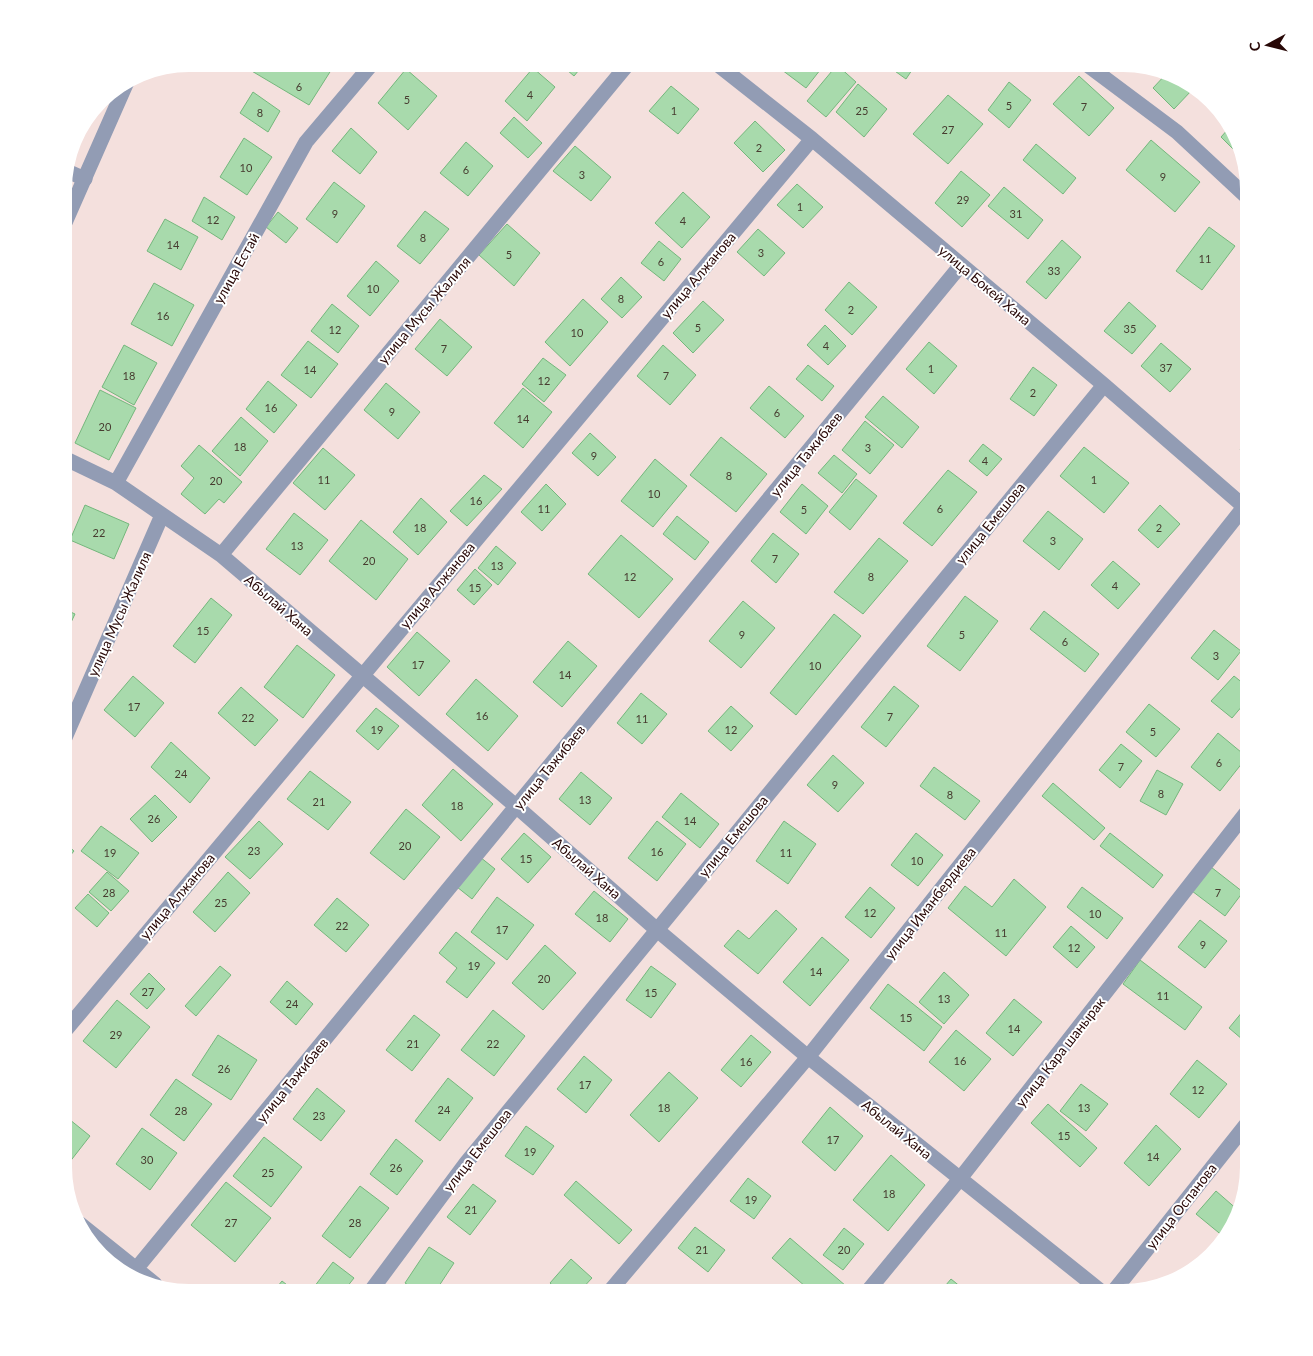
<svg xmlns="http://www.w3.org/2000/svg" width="1313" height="1356" viewBox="0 0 1313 1356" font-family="Lato,sans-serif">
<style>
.building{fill:#a8daac;stroke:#74b77c}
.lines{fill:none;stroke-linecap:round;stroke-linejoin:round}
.minor{stroke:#929cb4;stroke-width:15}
.tertiary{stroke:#929cb4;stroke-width:15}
.labels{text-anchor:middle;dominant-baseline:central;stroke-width:4;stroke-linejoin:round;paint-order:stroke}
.number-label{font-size:11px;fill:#473c30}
.street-label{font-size:14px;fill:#270706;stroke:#fff}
</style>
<rect width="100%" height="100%" fill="#f4e0dd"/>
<path class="building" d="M247,64H335L309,105L245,67Z
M560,64H584L574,76Z
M774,64H823L824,65L806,88Z
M885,64H916L906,79Z
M837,65L856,82L826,117L807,101Z
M533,68L555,87L527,121L505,101Z
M406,69L437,96L408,130L378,103Z
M1167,73L1178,76L1192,90L1174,109L1153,88Z
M1079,76L1114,108L1089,136L1053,104Z
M1009,82L1031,100L1009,128L988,110Z
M858,84L887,109L864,137L836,112Z
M671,86L699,109L678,134L649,111Z
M253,92L280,111L268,132L240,113Z
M948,95L983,124L948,164L913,134Z
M514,117L542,143L528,158L500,133Z
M755,121L785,150L763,172L734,143Z
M1230,127L1242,149L1244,160L1221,137Z
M351,128L377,152L360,174L332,151Z
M244,138L272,157L247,195L220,177Z
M1151,140L1200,182L1175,212L1126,170Z
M466,142L493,166L468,196L440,173Z
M1036,144L1076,178L1063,194L1023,160Z
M575,146L611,177L591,201L553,171Z
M961,171L990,195L962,227L935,203Z
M334,182L365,206L337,243L306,219Z
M797,184L823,207L803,228L777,205Z
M1004,187L1043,220L1028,239L988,206Z
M683,192L710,217L682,248L655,223Z
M204,197L235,217L222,240L192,221Z
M425,211L449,229L420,264L397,246Z
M278,212L298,228L286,243L266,227Z
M165,219L198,237L181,270L147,251Z
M507,224L540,253L514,286L479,255Z
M1209,227L1235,246L1202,290L1176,271Z
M758,229L785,253L764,276L737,252Z
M1062,240L1081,257L1046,299L1026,282Z
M659,241L681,259L664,281L641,263Z
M376,261L399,281L370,316L347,296Z
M621,277L642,297L622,318L601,299Z
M849,282L877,307L852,335L825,310Z
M154,283L194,305L172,346L131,324Z
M583,299L608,322L570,366L545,342Z
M703,301L724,320L693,353L673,333Z
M1129,302L1156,326L1132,354L1104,331Z
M332,304L359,326L338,353L311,331Z
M440,319L472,347L447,376L415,349Z
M825,325L846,346L828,365L807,345Z
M308,341L338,364L311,398L281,375Z
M929,342L957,366L934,394L906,369Z
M1161,343L1191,369L1170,392L1141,366Z
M124,345L157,363L134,405L102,387Z
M663,345L696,375L670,405L637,376Z
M543,358L566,375L544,402L522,384Z
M808,365L834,386L822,401L796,379Z
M1033,367L1057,385L1034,416L1010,399Z
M268,381L297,405L274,433L246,409Z
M386,383L420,412L398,439L364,410Z
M769,386L804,416L785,438L750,408Z
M523,388L552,412L523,448L494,423Z
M100,390L136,408L109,460L75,443Z
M883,396L919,427L902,448L865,417Z
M241,417L268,441L240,476L212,451Z
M865,421L894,445L870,474L842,450Z
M590,433L616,457L598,476L572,453Z
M721,437L767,474L736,512L690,475Z
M1249,437V458L1240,450Z
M983,444L1002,459L987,476L969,461Z
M199,445L242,482L224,503L219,499L205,514L181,494L194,478L181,466Z
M1084,447L1129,483L1104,513L1060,476Z
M323,448L355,475L325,510L293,483Z
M834,455L857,474L842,493L818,473Z
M655,459L687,486L653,527L621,501Z
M948,470L977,492L932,546L903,523Z
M484,475L502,489L467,526L450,511Z
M856,479L877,496L850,530L829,512Z
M546,484L566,504L542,531L521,512Z
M802,484L828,506L806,534L780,512Z
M421,498L447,522L418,555L393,532Z
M85,505L129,524L114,559L70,540Z
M1160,505L1180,524L1158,548L1138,530Z
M1048,511L1083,539L1059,570L1023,541Z
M294,513L328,540L300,575L266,549Z
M677,516L709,542L695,560L663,534Z
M361,520L408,559L376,600L329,561Z
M773,533L799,554L776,583L751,561Z
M621,535L673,579L639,618L588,574Z
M879,538L908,561L863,614L834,592Z
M496,546L516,563L498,585L478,568Z
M1113,561L1140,584L1118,609L1091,585Z
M475,569L492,585L474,605L457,590Z
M965,596L998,621L960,671L927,646Z
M211,598L232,615L195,663L173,646Z
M743,601L775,628L741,668L709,641Z
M64,609L75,614L64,637Z
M1044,611L1099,654L1085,672L1030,629Z
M834,614L861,636L796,715L770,693Z
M1214,630L1241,651L1218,680L1191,658Z
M417,632L450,661L419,696L387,667Z
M568,641L597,666L562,707L533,682Z
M297,645L335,675L303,718L264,687Z
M133,676L164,703L135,737L104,710Z
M1234,676L1249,688V698L1232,718L1211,701Z
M476,679L518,716L488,751L446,714Z
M894,686L919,706L886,747L861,727Z
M241,687L278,720L255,746L218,713Z
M641,693L667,714L642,744L617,723Z
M1149,704L1180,729L1156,757L1126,732Z
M731,706L753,726L731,751L708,731Z
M376,708L399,726L378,750L356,731Z
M1218,733L1247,757L1220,791L1191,767Z
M171,742L210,778L190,803L151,767Z
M1121,744L1142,761L1120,788L1099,770Z
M833,755L864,783L838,812L807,785Z
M934,767L980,801L965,820L920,786Z
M453,769L493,804L461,841L422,805Z
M1157,770L1183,784L1166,815L1140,801Z
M310,771L351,802L328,830L287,799Z
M581,772L612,798L590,825L559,799Z
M1053,783L1105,828L1094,840L1042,796Z
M681,793L719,824L700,848L662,817Z
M155,795L177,817L152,842L130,819Z
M406,809L440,837L404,880L370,853Z
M259,821L283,844L250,879L225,857Z
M657,821L686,844L657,881L628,858Z
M784,821L816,844L788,884L756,861Z
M101,826L139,853L118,879L81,851Z
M524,833L551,857L528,883L501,859Z
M916,833L943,855L918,886L891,865Z
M1110,833L1163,875L1153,888L1100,846Z
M64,842L74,851L64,863Z
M480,857L495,869L472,899L457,887Z
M1211,867L1243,892L1225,916L1192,891Z
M107,872L129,891L111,911L89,892Z
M228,872L250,893L215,932L193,912Z
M1014,879L1046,907L1006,956L948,908L965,886L992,907Z
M870,887L895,908L871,938L845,917Z
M1082,887L1123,918L1107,939L1067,907Z
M594,891L628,919L610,942L575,914Z
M88,894L109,913L97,927L75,908Z
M497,897L534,925L507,960L471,932Z
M337,898L369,925L346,952L314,925Z
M776,910L797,929L758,974L724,946L738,930L749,939Z
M1200,920L1227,941L1205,968L1178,947Z
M1071,926L1095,947L1077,968L1053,947Z
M456,932L495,963L467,998L446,982L457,968L439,953Z
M822,937L849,960L810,1006L783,982Z
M545,945L576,973L543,1010L512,983Z
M1140,960L1202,1007L1185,1030L1123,984Z
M64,966L71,972L64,979Z
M220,966L231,975L196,1016L185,1006Z
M651,966L676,984L651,1018L626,1000Z
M944,972L969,995L944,1024L919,1002Z
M149,973L165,989L147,1009L130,994Z
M287,981L313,1004L296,1025L270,1002Z
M888,984L942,1027L924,1051L870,1008Z
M1014,999L1042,1022L1013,1056L986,1033Z
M117,1000L150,1027L116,1068L83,1041Z
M1248,1005H1249V1045L1229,1028Z
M493,1010L525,1036L494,1076L461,1050Z
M414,1015L440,1035L412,1071L386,1050Z
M956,1030L991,1059L964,1091L929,1062Z
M218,1035L257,1060L231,1100L192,1075Z
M751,1035L771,1052L741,1087L721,1070Z
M584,1056L612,1080L586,1113L557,1089Z
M1197,1060L1227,1084L1199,1118L1170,1094Z
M669,1072L698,1098L659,1142L630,1115Z
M448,1078L473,1098L440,1141L415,1121Z
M176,1079L212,1104L184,1141L150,1115Z
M1081,1084L1108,1104L1086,1131L1060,1111Z
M317,1088L345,1111L321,1141L293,1119Z
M1048,1104L1097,1148L1080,1167L1031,1123Z
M830,1107L863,1136L835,1171L802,1142Z
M64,1115L90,1136L65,1168L64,1167Z
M1156,1125L1181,1149L1149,1186L1124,1163Z
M526,1126L554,1146L533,1175L505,1156Z
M142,1128L177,1153L150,1190L116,1164Z
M264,1137L302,1167L271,1207L233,1176Z
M396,1139L423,1161L397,1195L370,1174Z
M891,1155L925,1185L888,1231L853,1200Z
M748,1178L771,1196L754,1219L730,1201Z
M576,1181L632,1230L619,1244L564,1195Z
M226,1182L271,1218L235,1262L191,1225Z
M473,1184L496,1201L470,1235L447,1217Z
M360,1186L389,1208L350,1258L322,1236Z
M1216,1191L1239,1211L1236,1222L1224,1237L1196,1214Z
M695,1227L725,1250L708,1272L678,1248Z
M844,1228L864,1244L843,1270L823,1255Z
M790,1238L846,1286L840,1292H812L772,1258Z
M429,1247L454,1263L435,1292H419L405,1283Z
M571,1259L592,1278L579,1292H560L550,1283Z
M333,1262L354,1278L343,1292H313L311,1291Z
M951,1279L967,1292H940Z
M282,1281L296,1292H273Z
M662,1286L670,1292H657Z"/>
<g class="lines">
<path class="minor" d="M717,64L812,139L1104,385L1249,511
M1086,64L1177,132L1249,199
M67,171L85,179
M64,458L116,483L221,555L517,807L656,929L808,1057L1102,1292
M116,483L306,142L372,64
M221,555L628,64
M64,740L162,515
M64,1032L812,139
M79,1223L155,1284
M136,1269L961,265
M370,1292L466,1163L1104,385
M609,1292L808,1057L1244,507
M867,1292L959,1180L1249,809
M1113,1292L1249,1121"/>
<path class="tertiary" d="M64,225L127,82"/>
</g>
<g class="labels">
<g class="number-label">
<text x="299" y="86">6</text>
<text x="530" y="94">4</text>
<text x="407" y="99">5</text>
<text x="1009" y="105">5</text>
<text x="1084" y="106">7</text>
<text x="674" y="110">1</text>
<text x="862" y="110">25</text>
<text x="260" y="112">8</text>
<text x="948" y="129">27</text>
<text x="759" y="147">2</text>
<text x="246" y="167">10</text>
<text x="466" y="169">6</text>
<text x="582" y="174">3</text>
<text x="1163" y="176">9</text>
<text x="963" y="199">29</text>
<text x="800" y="206">1</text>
<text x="335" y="213">9</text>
<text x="1016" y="213">31</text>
<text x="213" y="219">12</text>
<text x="683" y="220">4</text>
<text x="423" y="237">8</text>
<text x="173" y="244">14</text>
<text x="761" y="252">3</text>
<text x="509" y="254">5</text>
<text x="1205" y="258">11</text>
<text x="661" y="261">6</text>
<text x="1054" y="270">33</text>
<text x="373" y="288">10</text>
<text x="621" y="298">8</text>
<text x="851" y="309">2</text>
<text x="163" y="315">16</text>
<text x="698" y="327">5</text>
<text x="1130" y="328">35</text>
<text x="335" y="329">12</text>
<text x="577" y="332">10</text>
<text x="826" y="345">4</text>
<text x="444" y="348">7</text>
<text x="1166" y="367">37</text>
<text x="931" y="368">1</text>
<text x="310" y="369">14</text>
<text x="129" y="375">18</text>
<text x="666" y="375">7</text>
<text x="544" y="380">12</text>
<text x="1033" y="392">2</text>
<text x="271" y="407">16</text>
<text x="392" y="411">9</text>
<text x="777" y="412">6</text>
<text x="523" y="418">14</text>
<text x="105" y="426">20</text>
<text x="240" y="446">18</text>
<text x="868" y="447">3</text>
<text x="594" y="455">9</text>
<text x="985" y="460">4</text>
<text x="729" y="475">8</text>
<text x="324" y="479">11</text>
<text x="1094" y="479">1</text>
<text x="216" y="480">20</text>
<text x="654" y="493">10</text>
<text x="476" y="500">16</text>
<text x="544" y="508">11</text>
<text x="940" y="508">6</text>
<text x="804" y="509">5</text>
<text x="420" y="527">18</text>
<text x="1159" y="527">2</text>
<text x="99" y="532">22</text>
<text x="1053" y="540">3</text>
<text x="297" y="545">13</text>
<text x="775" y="558">7</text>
<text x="369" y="560">20</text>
<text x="497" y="565">13</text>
<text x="630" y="576">12</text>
<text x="871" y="576">8</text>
<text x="1115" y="585">4</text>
<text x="475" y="587">15</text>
<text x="203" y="630">15</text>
<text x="742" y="634">9</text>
<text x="962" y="634">5</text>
<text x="1065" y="641">6</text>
<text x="1216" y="655">3</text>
<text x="418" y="664">17</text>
<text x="815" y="665">10</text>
<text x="565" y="674">14</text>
<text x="134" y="706">17</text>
<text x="482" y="715">16</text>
<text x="890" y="716">7</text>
<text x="248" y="717">22</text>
<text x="642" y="718">11</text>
<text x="377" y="729">19</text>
<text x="731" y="729">12</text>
<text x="1153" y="731">5</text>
<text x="1219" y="762">6</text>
<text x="1121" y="766">7</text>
<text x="181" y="773">24</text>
<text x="835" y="784">9</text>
<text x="1161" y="793">8</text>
<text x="950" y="794">8</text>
<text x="585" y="799">13</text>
<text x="319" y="801">21</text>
<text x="457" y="805">18</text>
<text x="154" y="818">26</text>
<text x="690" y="820">14</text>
<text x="405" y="845">20</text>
<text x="254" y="850">23</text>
<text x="657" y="851">16</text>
<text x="110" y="852">19</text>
<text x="786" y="852">11</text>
<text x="526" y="858">15</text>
<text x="917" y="860">10</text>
<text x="109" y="892">28</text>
<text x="1218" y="892">7</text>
<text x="221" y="902">25</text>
<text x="870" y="912">12</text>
<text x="1095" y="913">10</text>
<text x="602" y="917">18</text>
<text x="342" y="925">22</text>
<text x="502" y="929">17</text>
<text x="1001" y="932">11</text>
<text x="1203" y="944">9</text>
<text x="1074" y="947">12</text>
<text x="474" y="965">19</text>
<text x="816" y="971">14</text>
<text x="544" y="978">20</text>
<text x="148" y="991">27</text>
<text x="651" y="992">15</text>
<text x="1163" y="995">11</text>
<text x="944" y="998">13</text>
<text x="292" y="1003">24</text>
<text x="906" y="1017">15</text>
<text x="1014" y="1028">14</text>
<text x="116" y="1034">29</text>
<text x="413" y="1043">21</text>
<text x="493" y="1043">22</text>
<text x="960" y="1060">16</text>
<text x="746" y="1061">16</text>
<text x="224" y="1068">26</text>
<text x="585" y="1084">17</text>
<text x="1198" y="1089">12</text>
<text x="664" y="1107">18</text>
<text x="1084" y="1107">13</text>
<text x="444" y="1109">24</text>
<text x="181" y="1110">28</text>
<text x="319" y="1115">23</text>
<text x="1064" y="1135">15</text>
<text x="833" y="1139">17</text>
<text x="530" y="1151">19</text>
<text x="1153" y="1156">14</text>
<text x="147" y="1159">30</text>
<text x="396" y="1167">26</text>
<text x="268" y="1172">25</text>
<text x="889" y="1193">18</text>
<text x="751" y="1199">19</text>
<text x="471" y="1209">21</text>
<text x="231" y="1222">27</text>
<text x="355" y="1222">28</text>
<text x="702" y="1249">21</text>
<text x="844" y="1249">20</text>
</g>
<g class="street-label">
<text transform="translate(236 268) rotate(-61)">улица Естай</text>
<text transform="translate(698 275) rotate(-50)">улица Алжанова</text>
<text transform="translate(985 285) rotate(40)">улица Бокей Хана</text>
<text transform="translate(424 310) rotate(-50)">улица Мусы Жалиля</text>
<text transform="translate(806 454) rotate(-51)">улица Тажибаев</text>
<text transform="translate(990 523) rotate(-51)">улица Емешова</text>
<text transform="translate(437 585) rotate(-50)">улица Алжанова</text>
<text transform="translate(279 605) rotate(41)">Абылай Хана</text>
<text transform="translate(119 614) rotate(-66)">улица Мусы Жалиля</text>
<text transform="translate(549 767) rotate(-51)">улица Тажибаев</text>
<text transform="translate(733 836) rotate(-51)">улица Емешова</text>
<text transform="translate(587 868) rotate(41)">Абылай Хана</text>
<text transform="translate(177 896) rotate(-50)">улица Алжанова</text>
<text transform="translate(930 903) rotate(-52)">улица Иманбердиева</text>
<text transform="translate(1060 1052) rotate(-52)">улица Кара шанырак</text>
<text transform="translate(292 1080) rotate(-51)">улица Тажибаев</text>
<text transform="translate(897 1129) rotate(39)">Абылай Хана</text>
<text transform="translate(477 1150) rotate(-52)">улица Емешова</text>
<text transform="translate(1181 1206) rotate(-52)">улица Оспанова</text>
</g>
</g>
<path d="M0 0H1313V1356H0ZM189 72H1123A117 117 0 0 1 1240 189V1167A117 117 0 0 1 1123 1284H189A117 117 0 0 1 72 1167V189A117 117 0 0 1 189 72Z" fill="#fff" fill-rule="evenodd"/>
<g transform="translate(1268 45) rotate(263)" stroke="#ffffff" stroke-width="4" paint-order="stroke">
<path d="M0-4L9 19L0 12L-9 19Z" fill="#270706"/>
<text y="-8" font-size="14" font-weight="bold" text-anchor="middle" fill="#270706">С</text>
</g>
</svg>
